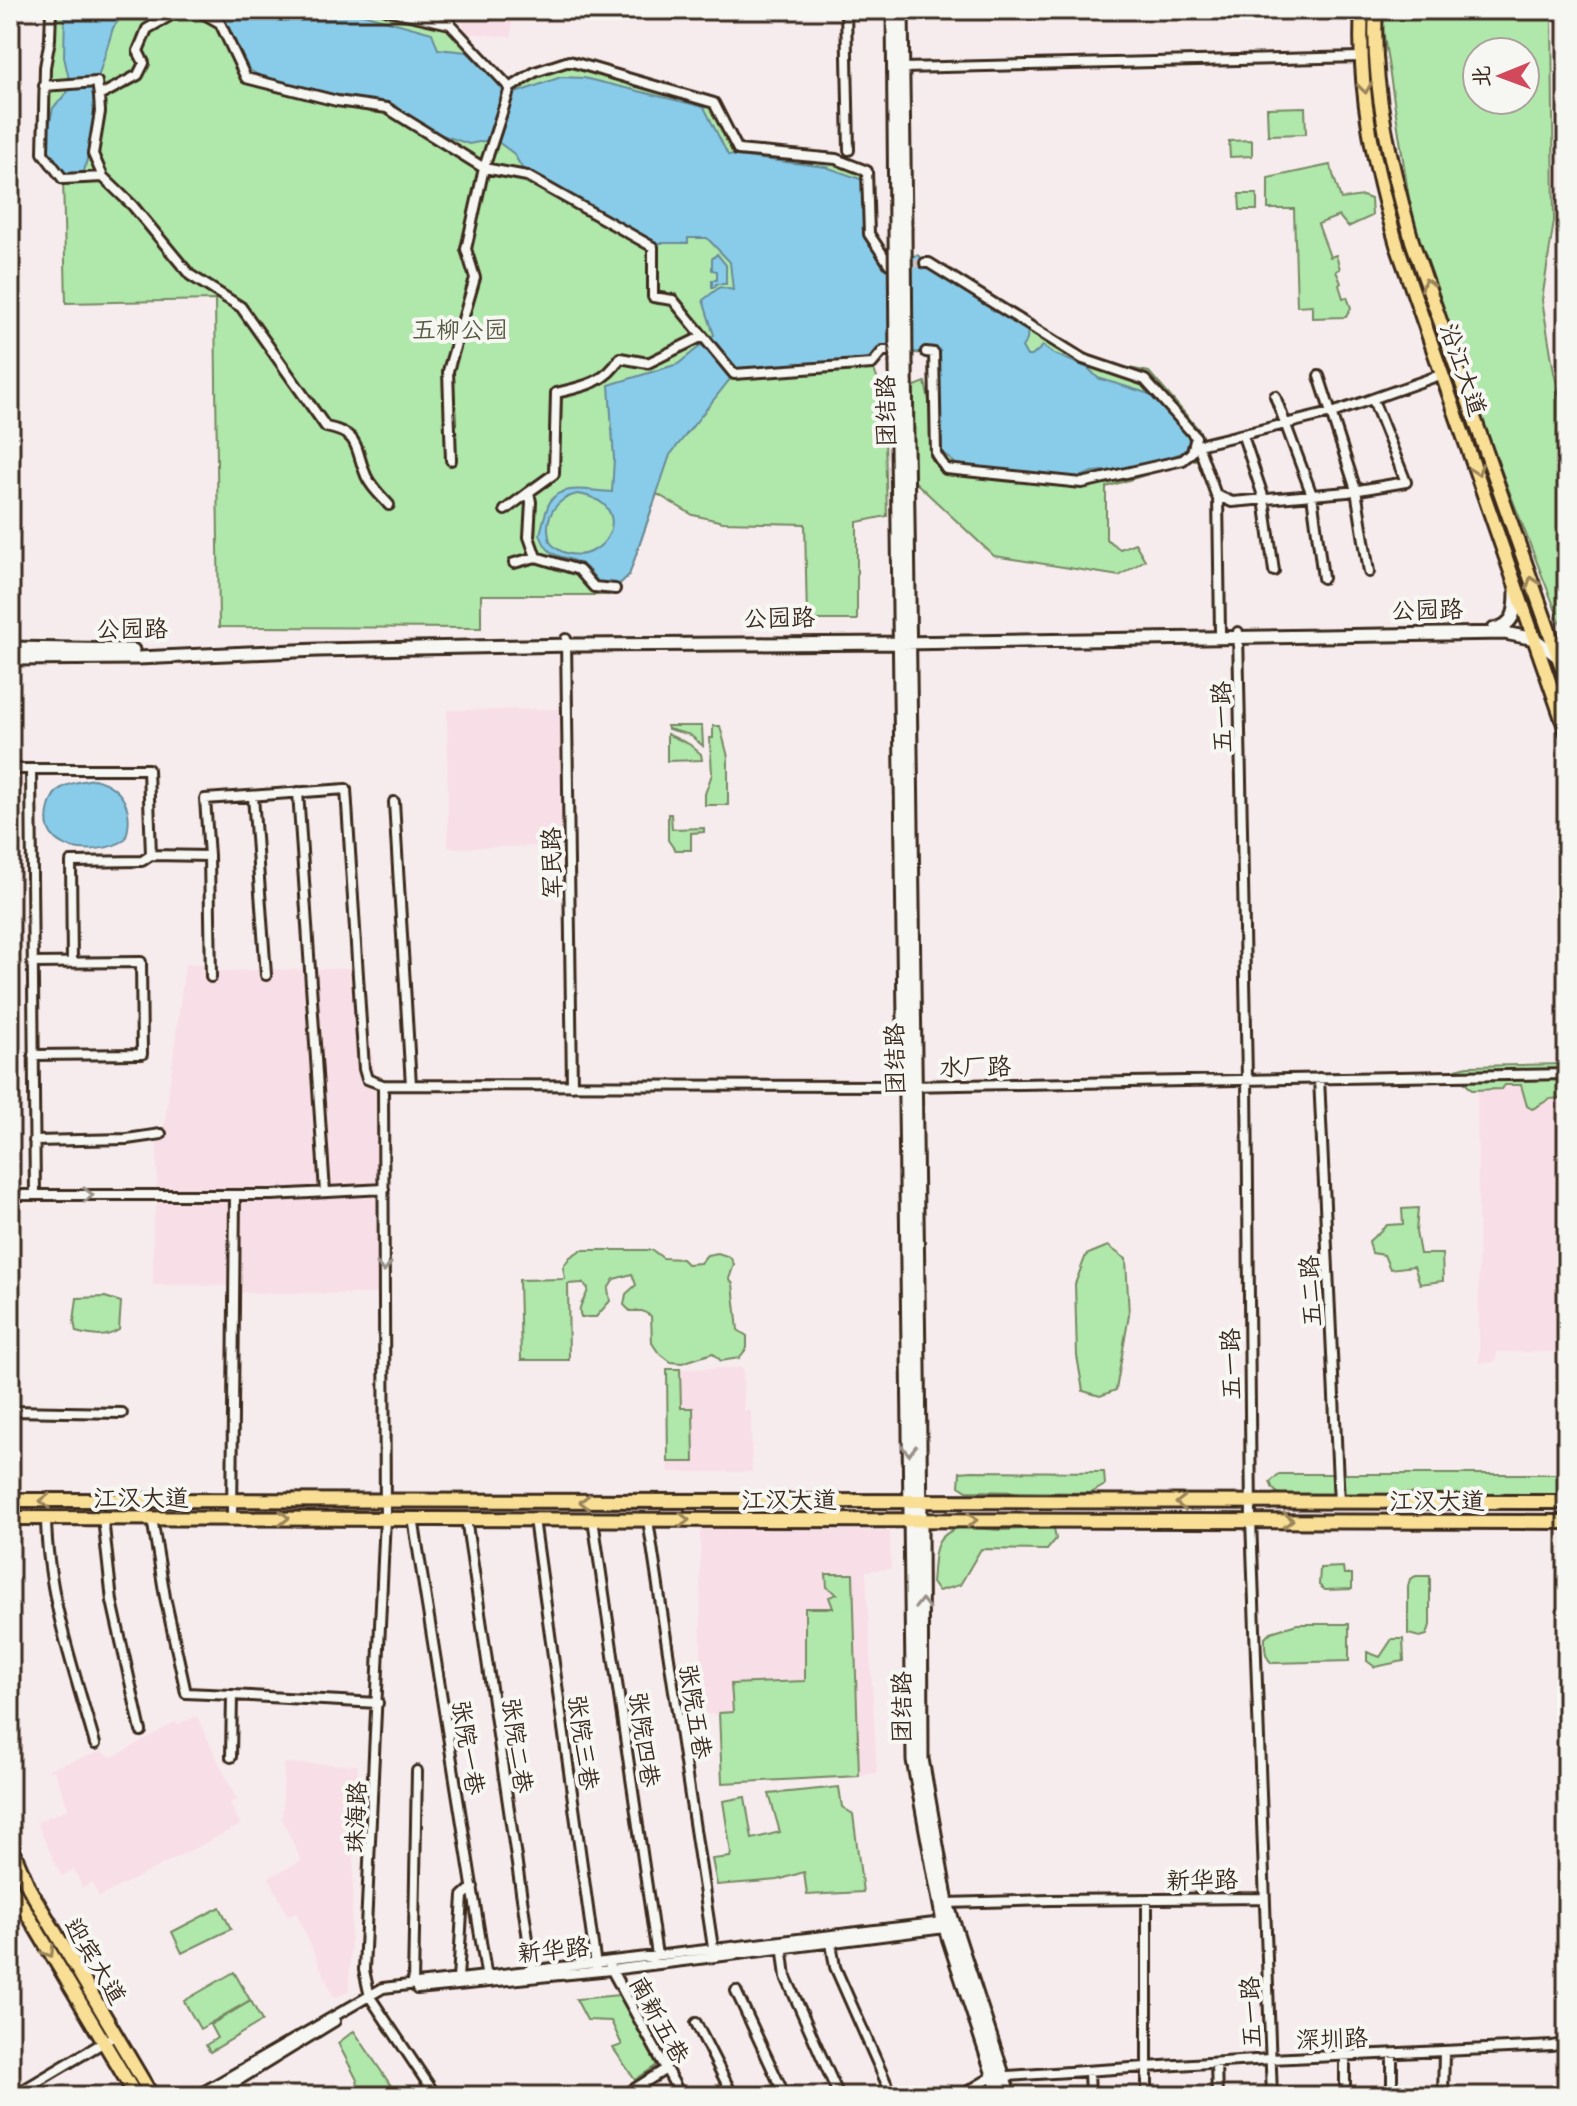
<svg xmlns="http://www.w3.org/2000/svg" width="1577" height="2106" viewBox="0 0 1577 2106" font-family="'Playpen Sans','LXGW WenKai TC',sans-serif">
<style>
.built{fill:#f8dfe7}
.green{fill:#b0e7aa;stroke:#768864;stroke-width:2;fill-rule:evenodd}
.water{fill:#88ccea;stroke:#698b98;stroke-width:2;fill-rule:evenodd}
.lines{fill:none;stroke-linecap:round;stroke-linejoin:round}
.street-tunnel{stroke:#d1c5c4;stroke-width:8;stroke-dasharray:8 4;stroke-linecap:butt}
.street-casing{stroke:#3b2a1e;stroke-width:14}
.secondary-casing{stroke:#3b2a1e;stroke-width:17}
.primary-casing{stroke:#3b2a1e;stroke-width:18}
.street{stroke:#f6f6f2;stroke-width:8}
.secondary{stroke:#f6f6f2;stroke-width:11}
.primary{stroke:#f9df96;stroke-width:12}
.secondary-bridge-casing{stroke:#3b2a1e;stroke-width:17;stroke-linecap:butt}
.secondary-bridge{stroke:#f6f6f2;stroke-width:11}
.oneway{stroke:#9a845a}
.oneway2{stroke:#989088}
.labels{text-anchor:middle;dominant-baseline:central;stroke-width:8;stroke-linejoin:round;paint-order:stroke}
.park-label{font-size:24px;fill:#585941;stroke:#f6f6f2}
.street-label{font-size:24px;fill:#3b2a1e;stroke:#f6f6f2}
</style>
<rect width="100%" height="100%" fill="#f7eced"/>
<filter id="ink" filterUnits="userSpaceOnUse"><feTurbulence type="fractalNoise" baseFrequency=".0125" numOctaves="2"/><feDisplacementMap in="SourceGraphic" scale="16" xChannelSelector="R" yChannelSelector="G"/><feConvolveMatrix kernelMatrix="1 2 1 2 8 2 1 2 1" color-interpolation-filters="sRGB"/></filter>
<g filter="url(#ink)">
<path class="built" d="M462,10H512V37L463,33Z
M563,709L564,846L448,848L447,710Z
M185,964H208L209,971L360,968L378,1092V1294L231,1293L230,1286L153,1285V1220L157,1204V1128H164Z
M1477,1078H1567V1352H1497L1496,1362L1479,1363Z
M743,1368L744,1411H751L752,1472H668L667,1369Z
M700,1527L890,1531L891,1569L866,1571L877,1773L859,1776L722,1783L719,1714H701Z
M197,1716L237,1800L230,1803L241,1825L99,1897L92,1883L82,1888L74,1870L61,1876L36,1822L68,1809L54,1770L49,1772L48,1769L102,1751L109,1756L117,1755L175,1722L178,1724Z
M284,1763L358,1765L349,1991L334,1998L296,1913L287,1916L269,1877L301,1861L282,1819Z"/>
<path class="green" d="M51,10H387L450,24L510,88L562,66L706,99L738,150L836,159L862,173L870,245L889,264L917,255L1083,359L1149,372L1200,431L1201,458L1106,487V539L1120,549L1135,543L1145,560L1119,576L994,556L912,479L910,388L925,382L937,437L929,354L883,351L872,364L884,398L887,516L857,522V620H807L805,524L723,522L693,515L657,494L629,575L608,595H481V628L219,627L215,300L66,303L63,179L43,153Z
M1380,10H1552L1554,221L1542,300L1554,372L1567,428V623L1561,624L1418,257ZM1477,52H1525V100H1477Z
M1305,107L1306,134L1268,135L1267,108Z
M1252,140V156L1230,157L1229,141Z
M1330,165L1341,199L1363,196L1371,199L1372,216L1348,227L1339,216L1318,224L1330,257L1336,255L1340,269L1336,271L1341,283L1339,285L1343,298L1347,297L1351,308L1346,317L1312,318V305L1297,306L1294,209H1268V178Z
M1239,194H1257V210H1240Z
M667,726H702L703,746L690,735L668,729Z
M713,726H720L728,757V805H705V794L712,774L710,738H713Z
M667,734L689,744L701,754L702,760L667,761Z
M668,814H671L672,829L704,828V832L691,833V850H675L668,840Z
M1567,1064V1106L1564,1100C1548,1095 1546,1103 1532,1109L1527,1106L1521,1085H1505L1502,1089L1472,1090L1454,1072L1456,1069L1468,1066Z
M1418,1208L1416,1232L1420,1254H1442L1443,1281L1420,1284L1414,1266L1390,1269L1384,1255L1372,1253L1369,1241L1387,1225L1403,1224L1402,1209Z
M1108,1246L1126,1259L1129,1315L1116,1390L1100,1396L1083,1391L1077,1356L1075,1284L1086,1255Z
M581,1250H652L663,1258L682,1259L687,1264L700,1263L707,1255L718,1253L730,1257L734,1264L729,1279L733,1284L738,1330L747,1336V1348L739,1358L721,1361L713,1353L682,1363L671,1362L658,1352L652,1343L651,1316L642,1311H630L624,1305L626,1294L636,1285L632,1274L614,1279L608,1289L610,1301L596,1317H581C576,1304 587,1300 588,1288L582,1283L568,1284L569,1360H521L519,1280L565,1279L563,1267L570,1257Z
M105,1297L121,1302L119,1330C104,1339 92,1336 76,1332L74,1321L77,1298Z
M667,1369H680L681,1408H693L694,1462H668Z
M972,1471L1104,1472L1105,1485L1091,1493L967,1491L959,1486L960,1472Z
M1279,1474H1567V1496L1279,1494L1273,1489L1270,1482Z
M961,1527L1000,1530L1054,1528L1056,1539L1047,1550L981,1549L960,1585L938,1591L932,1583C935,1556 930,1536 961,1527Z
M1343,1567L1344,1574H1352V1589L1325,1590L1319,1585L1320,1568Z
M826,1574H853L859,1776L722,1783L719,1713L733,1712L731,1684L805,1681V1608H833L829,1597L837,1594L827,1587Z
M1416,1576H1430V1625L1427,1635L1420,1637L1408,1634V1586L1410,1579Z
M1297,1624H1349V1661L1272,1663C1264,1657 1265,1647 1265,1638L1271,1632Z
M1392,1639H1403L1404,1661L1375,1667L1367,1661V1652L1380,1657Z
M839,1787L842,1807L853,1814L863,1892L807,1895L804,1872L778,1880L717,1885L712,1859L730,1857L731,1853L723,1801L745,1797L752,1839L780,1832L769,1794Z
M220,1907L231,1929L182,1953L172,1932Z
M234,1972L250,2000L200,2029L184,2001Z
M619,1995L657,2065L635,2080L613,2048L622,2045L611,2021L587,2020L576,1999Z
M251,2001L262,2021L210,2052L206,2045L217,2038L210,2025Z
M354,2031L398,2096H351L358,2082L338,2043Z"/>
<path class="water" d="M65,10H126L113,28L97,81L100,102L83,176L63,179L43,153L53,108L71,88L64,57Z
M208,10H348L432,33L438,49L467,52L510,95L561,77L584,78L704,107L728,155L826,167L863,180L870,245L889,264L917,255L1028,323L1027,340L1022,347L1027,356H1032L1043,346L1052,353L1088,368L1098,378L1153,395L1188,432L1190,450L1122,474H1108L1105,471L1092,472L1078,478L958,466L938,448V353L884,351L872,364L738,369L670,455L629,575L608,595C601,587 592,571 583,565C562,552 550,563 540,534C543,524 545,511 550,502C561,482 593,492 612,492L614,459L609,385L678,364L714,335L703,300L720,287L733,290L730,262L707,238H688V243H652L527,176L513,153L494,139L469,144L406,123L391,104C354,97 280,92 250,70C232,57 238,26 208,10ZM577,494C640,502 606,569 563,552C558,549 552,547 550,541C543,518 555,499 577,494Z
M717,254L726,265V284H716L715,287H712V280H717V271L712,270V259Z
M94,779C124,787 135,811 125,840C97,857 36,854 49,807C51,799 55,791 63,787C72,782 84,781 94,779Z"/>
<g class="lines">
<path class="street-tunnel" d="M902,264L925,263"/>
<defs>
<path id="street" d="M51,10L50,39L45,67L43,153L63,179L103,177L133,206L190,275L241,307L326,427C360,434 354,445 365,473C369,485 381,496 389,505
M197,10L220,23L246,78L337,101L387,108L484,168L510,88L450,24L387,10
M846,10L849,150
M450,24V10
M903,68L1360,57
M44,86L97,82L99,96L138,75L144,63L138,51L147,29L180,10
M510,88L535,72L569,61L714,103L738,150L836,159L867,171L869,234L889,264
M99,96L100,112L93,154L103,177
M925,263H929L1083,359L1145,380L1196,437L1192,452L1183,460L1082,483L946,469L936,454L934,353L926,352
M1319,376L1356,490L1369,572
M1275,396L1312,495L1323,578
M1373,400L1406,482L1347,492L1232,502L1216,495L1198,445L1335,412L1443,374
M1243,436L1264,499L1274,571
M451,460L448,371L475,278L466,249L484,168L527,176L653,247V297L673,300L734,374L872,364L883,351H888
M529,492L554,474L556,393C582,387 606,383 620,358L648,363L701,337
M1218,496L1220,632
M505,510L529,492L531,502L529,537L536,557L514,563
M536,557L579,570L594,587L615,589
M1238,632L1247,1078L1251,1520L1272,2096
M566,639L572,1086
M10,769H148L151,855L209,856L211,977
M31,769L35,1195
M298,792L325,1192
M253,796L266,975
M394,802L411,1085
M209,856L205,799L346,789L364,1069L367,1079L383,1085L906,1086L1567,1074
M32,963L141,962L142,1054L33,1055
M72,963L71,862L142,861L151,855
M1319,1078L1339,1503
M383,1085L385,1518L364,1970L370,1997L436,2096
M34,1141L127,1139L161,1134
M10,1195H272L384,1189
M10,1411L122,1413
M46,1518C47,1595 74,1670 95,1744
M103,1518L112,1601L141,1731
M152,1518L165,1597L186,1693L232,1695
M413,1518L487,1979
M466,1518L533,1973
M232,1519L235,1195
M534,1519L596,1966
M593,1519L658,1962
M648,1520L714,1954
M231,1757L232,1695L378,1703
M1147,1899V2096
M947,1903L1051,1900L1264,1898
M830,1937L835,1967L892,2096
M782,1944L786,1977L839,2096
M610,1967L681,2096
M458,1979L463,1896L473,1887
M413,1984L417,1771
M417,1989L611,1970L945,1928
M736,1991L785,2096
M696,2023L733,2096
M1216,2063L1217,2096
M1089,2071L1090,2096
M13,2096L116,2035
M196,2096L383,1988L943,1922
M213,2096L335,2021
M623,2096L666,2069
M960,2096L992,2077L1270,2059L1552,2046L1567,2043
M1345,2096V2056
M1392,2096V2054
M1443,2096L1444,2052"/>
<path id="secondary" d="M893,10L895,228
M902,10L905,228
M896,364L913,1760L943,1922L1000,2096
M906,365L921,1520L922,1759L947,1903L1010,2096
M1494,629C1515,625 1516,610 1516,591
M10,648L133,650
M10,659L138,658L318,650L575,645L900,643L1505,633L1535,639L1558,657"/>
<path id="primary" d="M1362,10C1357,89 1375,170 1397,245L1567,733
M1376,10C1371,86 1392,168 1412,241L1567,682
M10,1500L1567,1502
M10,1518L1567,1522
M10,1844L29,1888L152,2096
M10,1885L136,2096"/>
</defs>
<use href="#street" class="street-casing"/>
<use href="#secondary" class="secondary-casing"/>
<use href="#primary" class="primary-casing"/>
<use href="#street" class="street"/>
<use href="#secondary" class="secondary"/>
<use href="#primary" class="primary"/>
<defs>
<path id="secondary-bridge" d="M895,228L896,364
M905,228L906,365"/>
</defs>
<use href="#secondary-bridge" class="secondary-bridge-casing"/>
<use href="#secondary-bridge" class="secondary-bridge"/>
</g>
<defs><path id="oneway-chevron" d="M-2-3.5L2.5 0L-2 3.5" fill="none" stroke-width="1.6" stroke-linecap="round" stroke-linejoin="round" transform="scale(2)"/></defs>
<g class="oneway">
<use href="#oneway-chevron" transform="translate(1365 88) rotate(82)"/>
<use href="#oneway-chevron" transform="translate(1427 284) rotate(-110)"/>
<use href="#oneway-chevron" transform="translate(1477 470) rotate(71)"/>
<use href="#oneway-chevron" transform="translate(1532 582) rotate(-109)"/>
<use href="#oneway-chevron" transform="translate(45 1501) rotate(-180)"/>
<use href="#oneway-chevron" transform="translate(585 1502) rotate(-180)"/>
<use href="#oneway-chevron" transform="translate(1181 1503) rotate(-180)"/>
<use href="#oneway-chevron" transform="translate(284 1518)"/>
<use href="#oneway-chevron" transform="translate(684 1520)"/>
<use href="#oneway-chevron" transform="translate(972 1520)"/>
<use href="#oneway-chevron" transform="translate(1288 1520)"/>
<use href="#oneway-chevron" transform="translate(49 1952) rotate(59)"/>
</g>
<g class="oneway2">
<use href="#oneway-chevron" transform="translate(88 1195)"/>
<use href="#oneway-chevron" transform="translate(384 1267) rotate(90)"/>
<use href="#oneway-chevron" transform="translate(909 1450) rotate(90)"/>
<use href="#oneway-chevron" transform="translate(922 1604) rotate(-90)"/>
</g>
</g>
<g class="labels">
<g class="park-label">
<text x="460" y="328">五柳公园</text>
</g>
<g class="street-label">
<text transform="translate(1465 369) rotate(71)">沿江大道</text>
<text transform="translate(884 411) rotate(-91)">团结路</text>
<text transform="translate(1427 608) rotate(-1)">公园路</text>
<text transform="translate(779 616) rotate(-1)">公园路</text>
<text x="132" y="627">公园路</text>
<text transform="translate(1220 717) rotate(-91)">五一路</text>
<text transform="translate(550 863) rotate(-91)">军民路</text>
<text transform="translate(893 1059) rotate(-91)">团结路</text>
<text transform="translate(975 1065) rotate(-1)">水厂路</text>
<text transform="translate(1309 1291) rotate(-93)">五二路</text>
<text transform="translate(1229 1364) rotate(-91)">五一路</text>
<text x="141" y="1496">江汉大道</text>
<text x="789" y="1498">江汉大道</text>
<text x="1437" y="1499">江汉大道</text>
<text transform="translate(900 1707) rotate(-90)">团结路</text>
<text transform="translate(697 1711) rotate(81)">张院五巷</text>
<text transform="translate(646 1739) rotate(82)">张院四巷</text>
<text transform="translate(585 1742) rotate(82)">张院三巷</text>
<text transform="translate(519 1745) rotate(82)">张院二巷</text>
<text transform="translate(470 1747) rotate(81)">张院一巷</text>
<text transform="translate(354 1817) rotate(-88)">珠海路</text>
<text transform="translate(1202 1878) rotate(-1)">新华路</text>
<text transform="translate(553 1948) rotate(-6)">新华路</text>
<text transform="translate(97 1960) rotate(59)">迎宾大道</text>
<text transform="translate(1249 2012) rotate(-92)">五一路</text>
<text transform="translate(661 2019) rotate(61)">南新五巷</text>
<text transform="translate(1332 2037) rotate(-2)">深圳路</text>
</g>
</g>
<rect width="1577" height="2106" fill="none" stroke="#f6f6f2" stroke-width="40"/>
<rect x="20" y="20" width="1537" height="2066" fill="none" stroke="#3b2a1e" stroke-width="3" filter="url(#ink)"/>
<g transform="translate(1501 76) rotate(269)"><circle r="38" fill="#f6f6f2" stroke="#aba49d" stroke-width="2"/>
<path d="M0-6L14 30L0 20L-14 30Z" fill="#d1495b"/>
<text y="-12" font-size="22" font-weight="bold" text-anchor="middle" fill="#3b2a1e">北</text>
</g>
</svg>
